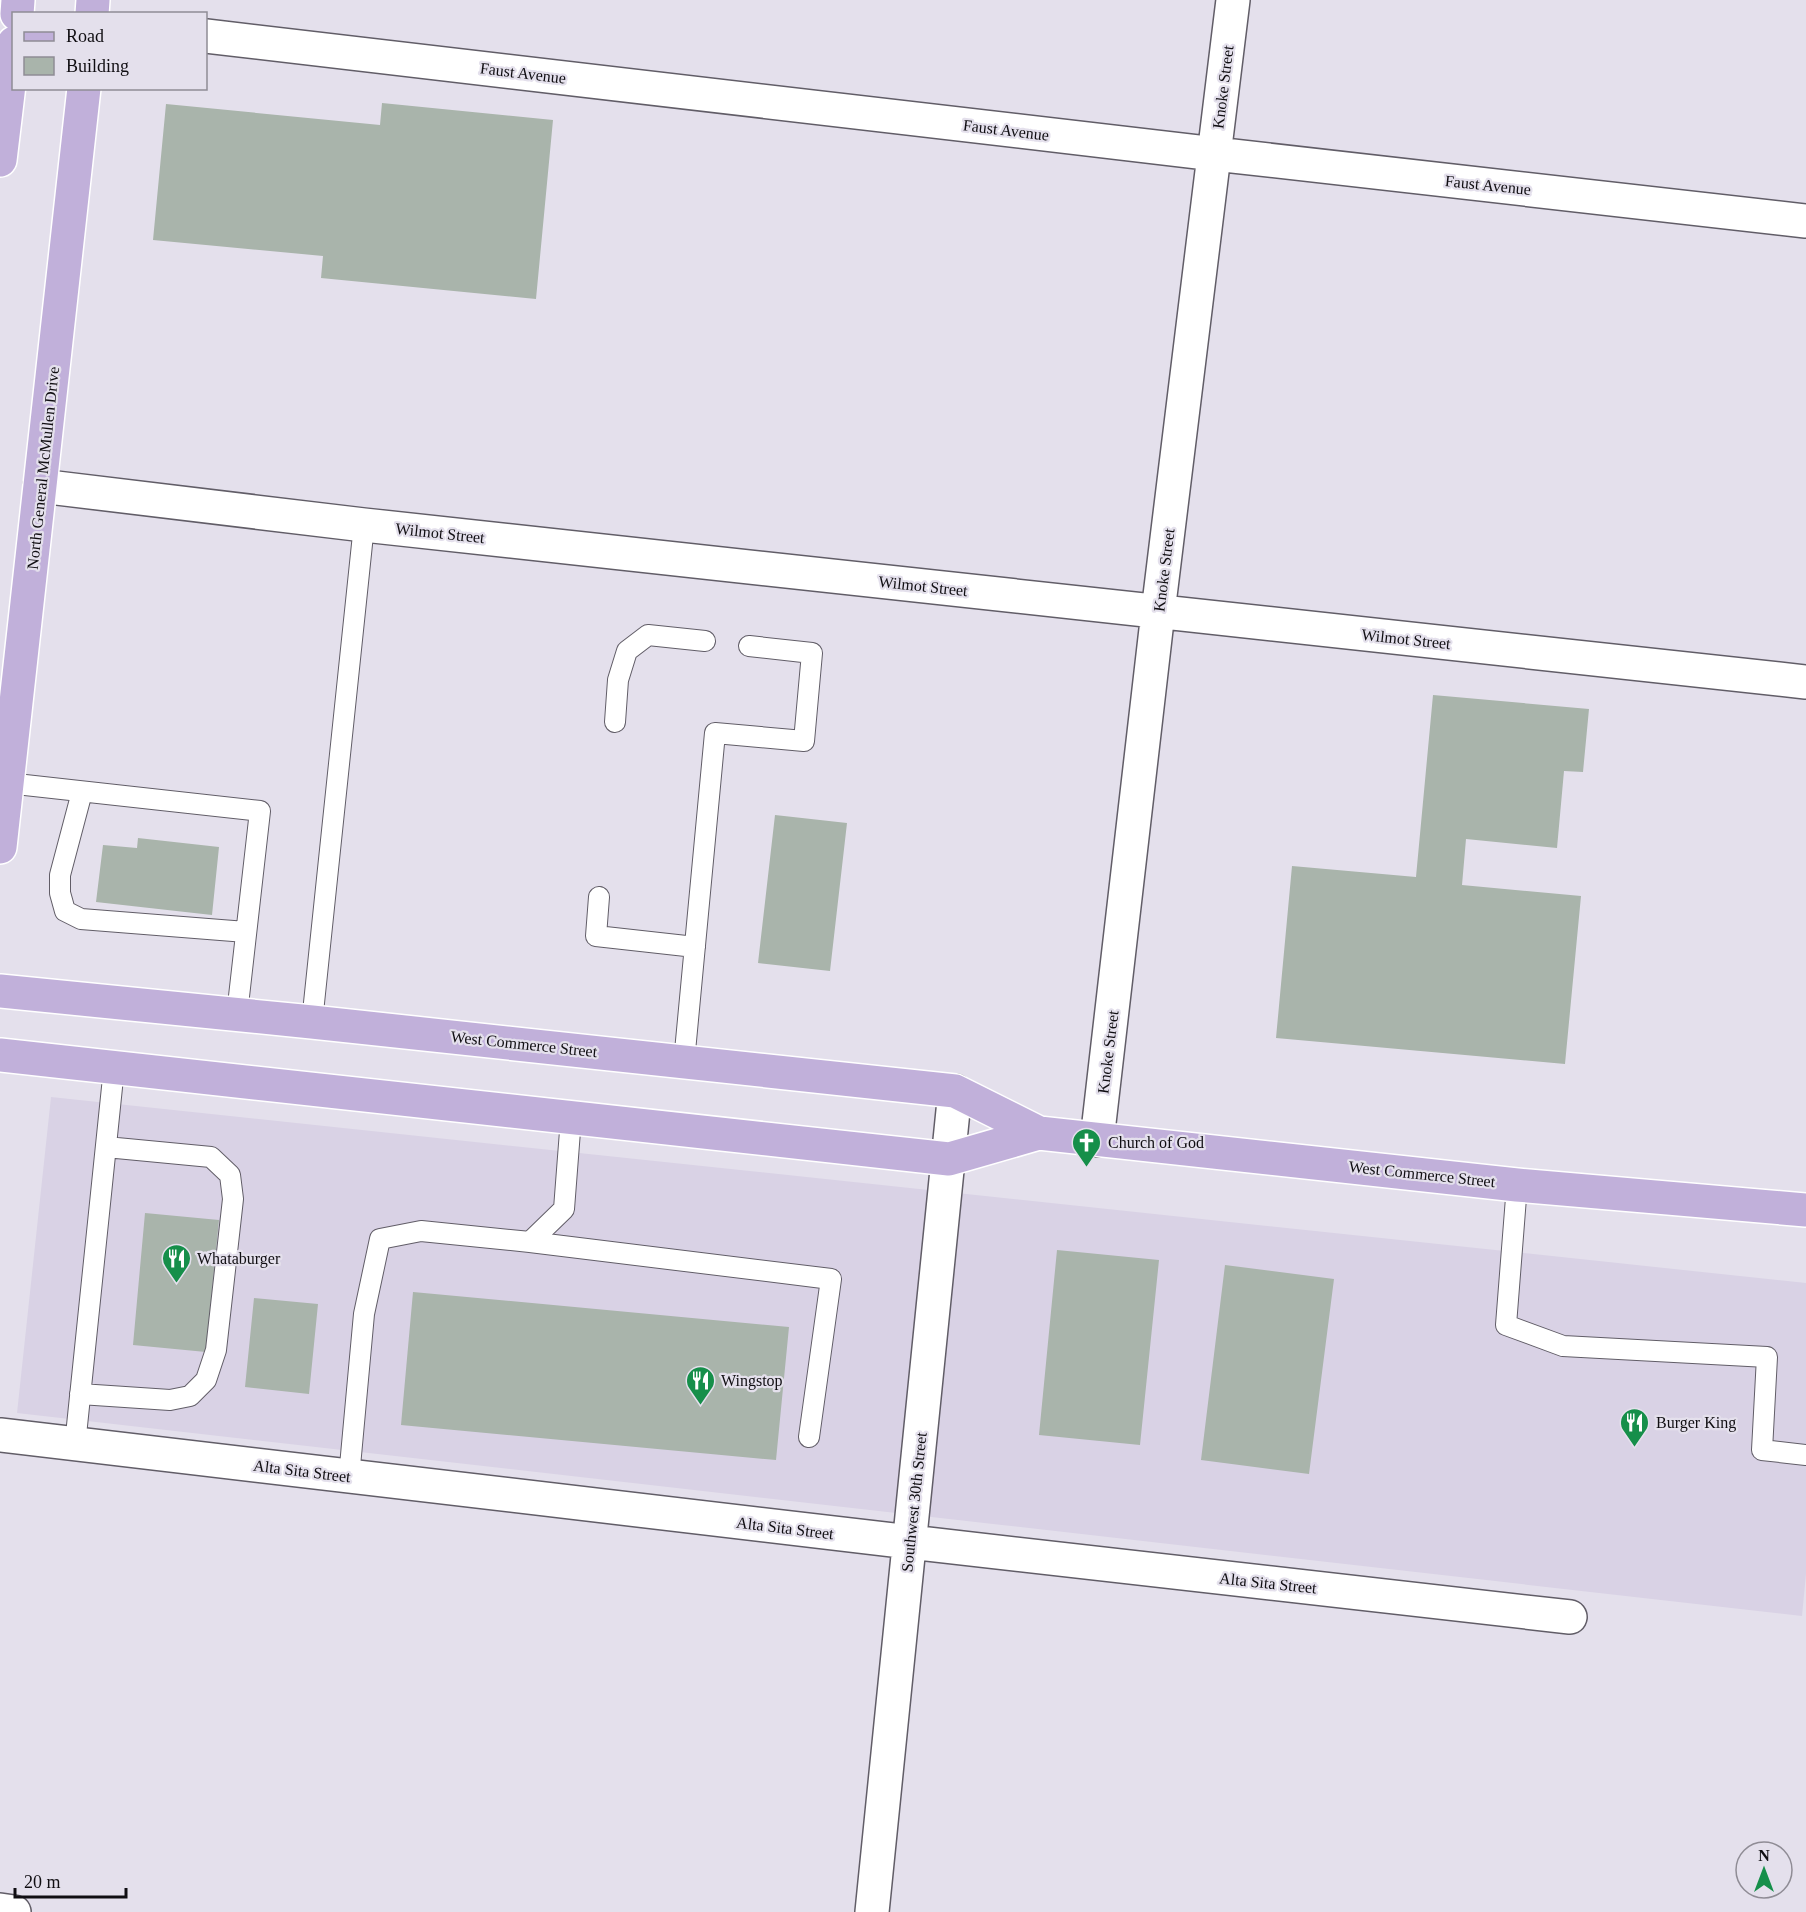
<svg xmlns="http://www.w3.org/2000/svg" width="1806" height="1912" viewBox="0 0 1806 1912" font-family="Georgia,serif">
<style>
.built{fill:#d9d2e5}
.building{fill:#a9b4ab}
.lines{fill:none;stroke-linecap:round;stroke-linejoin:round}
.service-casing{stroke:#615d67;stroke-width:22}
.minor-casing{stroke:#615d67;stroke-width:36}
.primary-casing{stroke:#fff;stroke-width:36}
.service{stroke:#fff;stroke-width:20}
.minor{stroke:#fff;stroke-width:33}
.primary{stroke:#c1b0da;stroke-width:33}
.labels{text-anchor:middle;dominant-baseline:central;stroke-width:4.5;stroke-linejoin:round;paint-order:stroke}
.street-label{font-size:16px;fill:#100e12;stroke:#e4e0ec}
.poi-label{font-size:16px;fill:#100e12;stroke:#e4e0ec;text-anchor:start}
</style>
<rect width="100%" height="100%" fill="#e4e0ec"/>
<path class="built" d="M51,1097L1806,1283V1574L1802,1616L17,1413Z"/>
<path class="building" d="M382,103L553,120L536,299L321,278L323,256L153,240L166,104L380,125Z
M1433,695L1589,709L1583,772L1564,771L1557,848L1466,839L1462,885L1581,896L1565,1064L1276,1038L1292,866L1416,877Z
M775,815L847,823L830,971L758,963Z
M138,838L219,847L212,915L96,902L103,845L137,848Z
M145,1213L219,1220L206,1352L133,1345Z
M1057,1250L1159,1260L1140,1445L1039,1435Z
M1225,1265L1334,1279L1309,1474L1201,1460Z
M413,1292L789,1327L776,1460L401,1425Z
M254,1298L318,1304L309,1394L245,1387Z"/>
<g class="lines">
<defs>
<path id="service" d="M615,722L618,680L627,651L648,635L705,641
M7,783L260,811L237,1014
M82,792L60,875V893L65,911L81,919L246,932
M599,897L596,936L695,947
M312,1022L364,525
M684,1062L715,733L804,741L812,653L749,646
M1517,1185L1506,1325L1563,1346L1767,1357L1762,1450L1806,1455
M530,1242L831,1279L809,1437
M80,1394L170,1400L190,1396L206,1380L216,1350L233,1199L230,1175L211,1157L106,1147
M75,1445L114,1068
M349,1477L364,1314L380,1239L421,1231L530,1242L564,1209L571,1118"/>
<path id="minor" d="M206,36L1215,154L1806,221
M40,486L364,525L1806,682
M1097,1140L1158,612L1233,0
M0,1435L910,1542L1570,1617
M0,1910L14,1912
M872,1912L955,1091"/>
<path id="primary" d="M17,14L18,0
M92,14L93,0
M0,160L14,43
M0,847L84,88
M0,991L312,1022L955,1091L1039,1133L1517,1185L1806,1210
M0,1055L949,1159L1039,1133"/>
</defs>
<use href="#service" class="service-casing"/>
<use href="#minor" class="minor-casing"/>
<use href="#primary" class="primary-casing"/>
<use href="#service" class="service"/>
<use href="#minor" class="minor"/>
<use href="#primary" class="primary"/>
</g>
<defs>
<symbol id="church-pin" viewBox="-11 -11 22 30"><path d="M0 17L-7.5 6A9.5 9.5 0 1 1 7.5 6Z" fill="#168f4a" stroke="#e4e0ec"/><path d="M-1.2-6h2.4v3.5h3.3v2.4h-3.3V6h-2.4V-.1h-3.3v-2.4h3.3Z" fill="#fff"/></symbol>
<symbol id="restaurant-pin" viewBox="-11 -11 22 30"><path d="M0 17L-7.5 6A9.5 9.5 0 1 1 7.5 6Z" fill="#168f4a" stroke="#e4e0ec"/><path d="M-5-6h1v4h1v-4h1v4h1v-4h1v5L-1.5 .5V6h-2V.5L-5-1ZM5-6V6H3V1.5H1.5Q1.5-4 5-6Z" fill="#fff"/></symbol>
</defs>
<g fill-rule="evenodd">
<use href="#church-pin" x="1070" y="1126" width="33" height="45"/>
<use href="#restaurant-pin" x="160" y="1242" width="33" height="45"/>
<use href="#restaurant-pin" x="684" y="1364" width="33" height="45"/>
<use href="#restaurant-pin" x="1618" y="1406" width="33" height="45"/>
</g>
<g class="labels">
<g class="street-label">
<text transform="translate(523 73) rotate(7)">Faust Avenue</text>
<text transform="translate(1223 87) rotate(-83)">Knoke Street</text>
<text transform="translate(1006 130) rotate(7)">Faust Avenue</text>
<text transform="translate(1488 185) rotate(6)">Faust Avenue</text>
<text transform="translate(43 468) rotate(-84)">North General McMullen Drive</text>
<text transform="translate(440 533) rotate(6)">Wilmot Street</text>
<text transform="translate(1164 570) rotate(-83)">Knoke Street</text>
<text transform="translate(923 586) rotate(6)">Wilmot Street</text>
<text transform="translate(1406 639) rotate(6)">Wilmot Street</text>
<text transform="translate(524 1044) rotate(6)">West Commerce Street</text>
<text transform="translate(1108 1052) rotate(-83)">Knoke Street</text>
<text transform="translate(1422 1174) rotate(6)">West Commerce Street</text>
<text transform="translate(302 1471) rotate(7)">Alta Sita Street</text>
<text transform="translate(914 1502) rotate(-84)">Southwest 30th Street</text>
<text transform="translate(785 1528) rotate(7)">Alta Sita Street</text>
<text transform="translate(1268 1583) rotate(6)">Alta Sita Street</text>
</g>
<g class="poi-label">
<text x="1108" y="1142">Church of God</text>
<text x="197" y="1258">Whataburger</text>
<text x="721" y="1380">Wingstop</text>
<text x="1656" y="1422">Burger King</text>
</g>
</g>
<rect x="12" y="12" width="195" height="78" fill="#e4e0ec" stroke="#8f8c95" stroke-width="1.5"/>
<rect x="24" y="32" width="30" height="9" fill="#c1b0da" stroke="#8f8c95" stroke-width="1.5"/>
<text x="66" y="42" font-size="18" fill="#100e12">Road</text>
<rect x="24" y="57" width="30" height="18" fill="#a9b4ab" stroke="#8f8c95" stroke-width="1.5"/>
<text x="66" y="72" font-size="18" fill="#100e12">Building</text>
<g transform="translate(1764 1870)"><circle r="28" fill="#e4e0ec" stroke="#8f8c95" stroke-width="1.5"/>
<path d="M0-4.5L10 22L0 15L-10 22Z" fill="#168f4a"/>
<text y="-9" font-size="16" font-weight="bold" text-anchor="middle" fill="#100e12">N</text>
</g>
<path d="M15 1888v9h111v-9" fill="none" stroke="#100e12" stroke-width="3"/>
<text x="24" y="1888" font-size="18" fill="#100e12" stroke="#e4e0ec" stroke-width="4.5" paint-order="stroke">20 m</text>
</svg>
